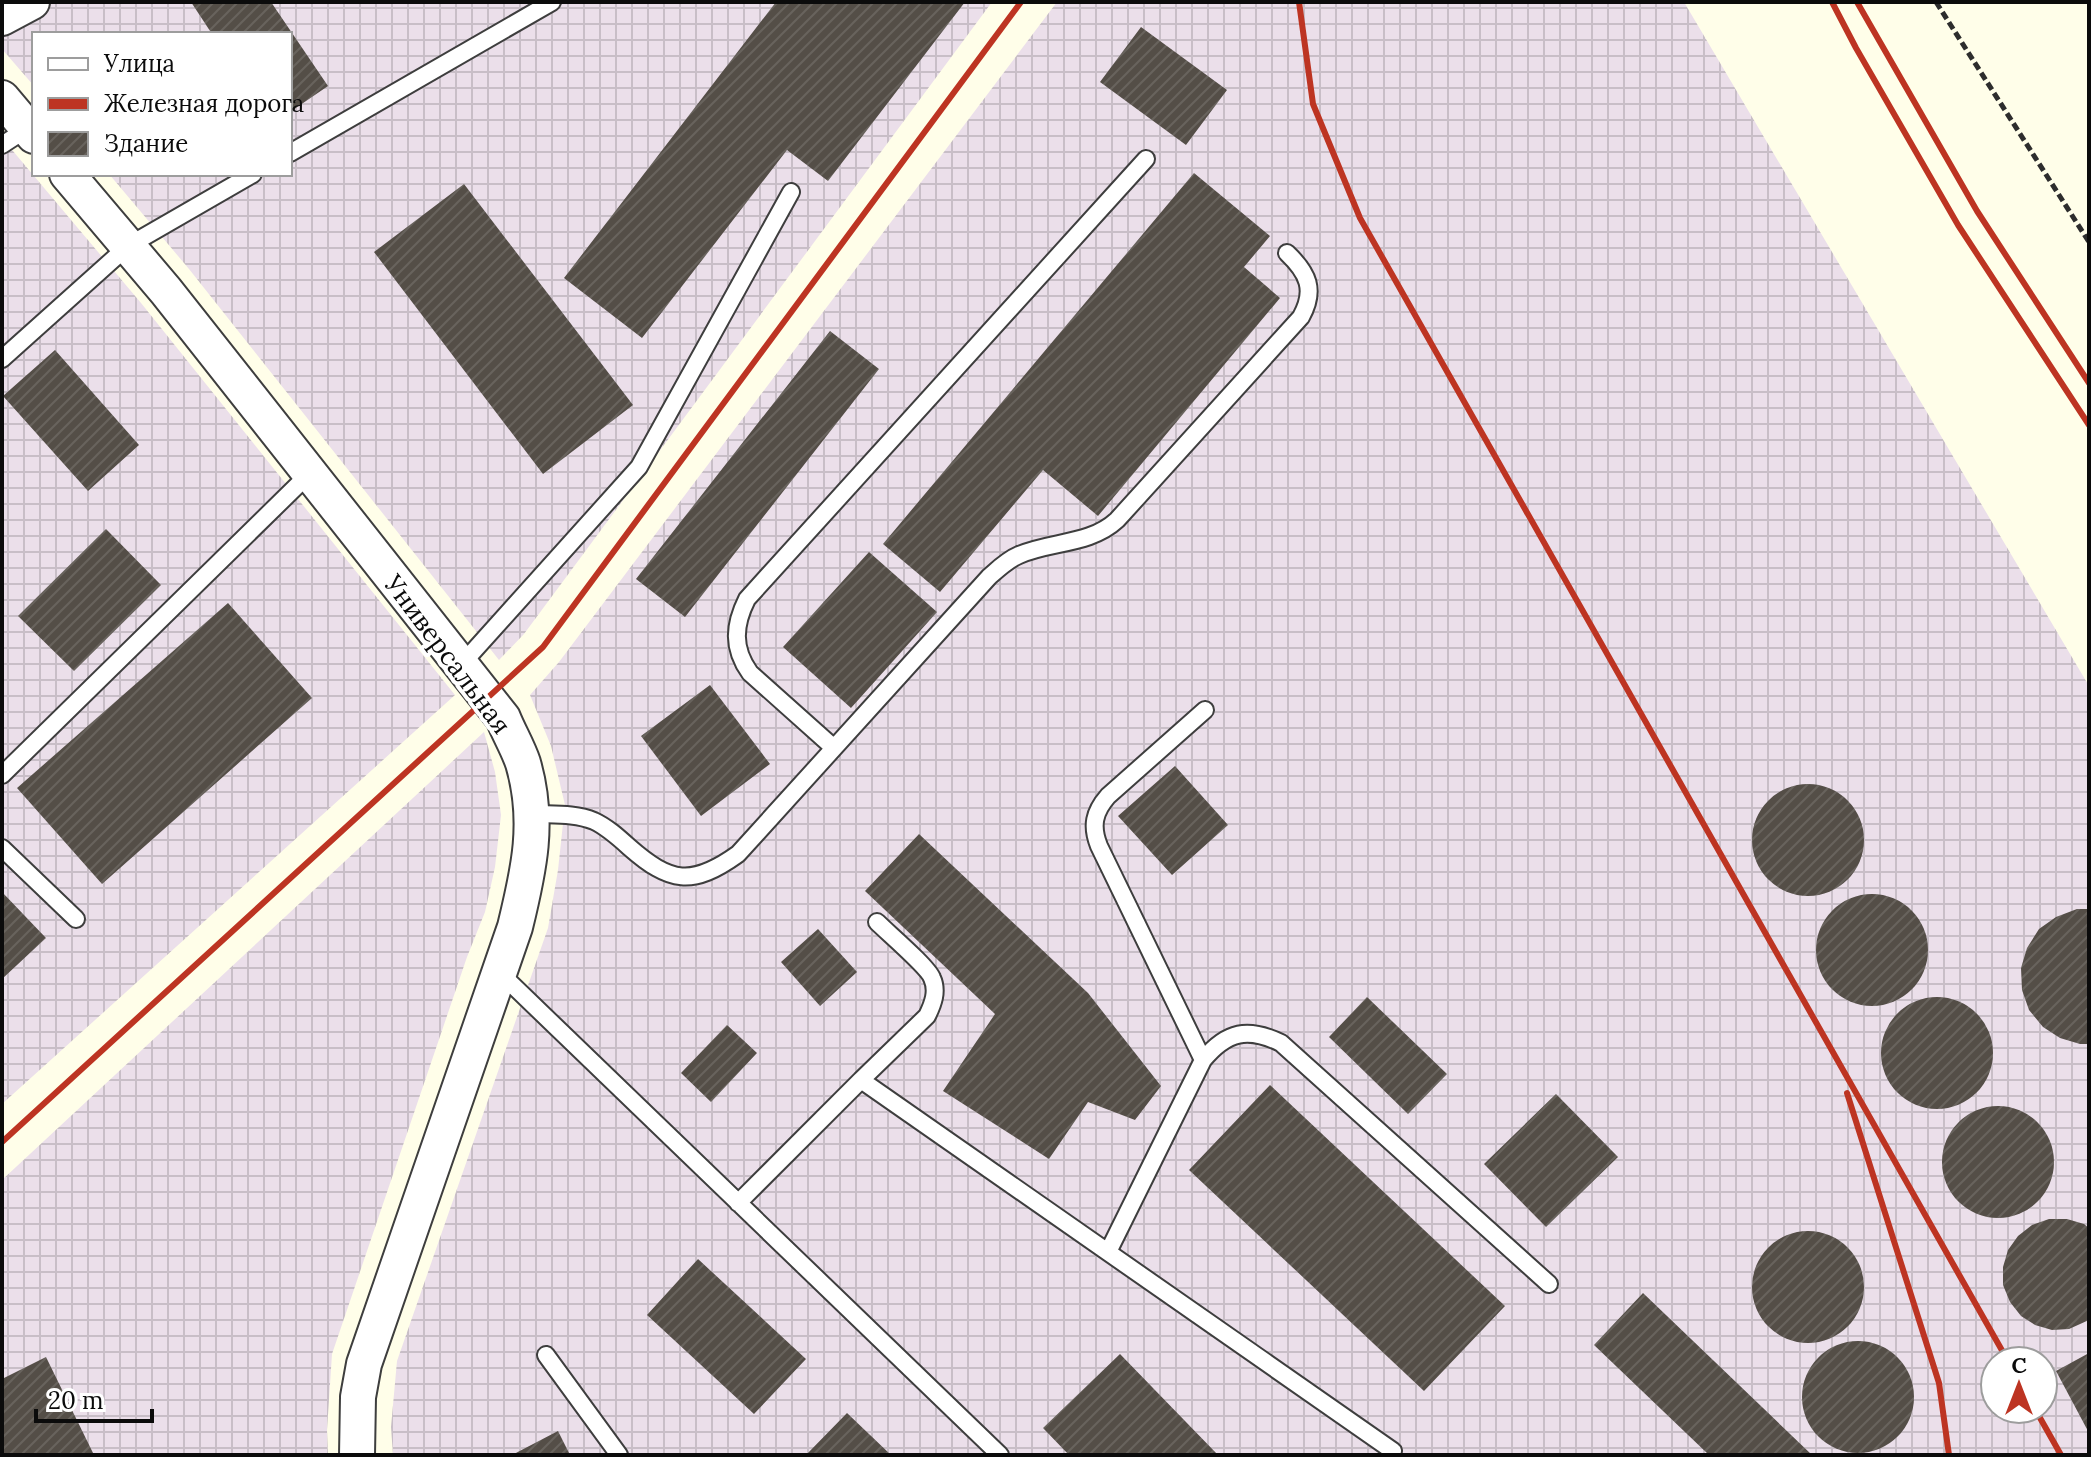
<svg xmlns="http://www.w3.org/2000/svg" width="2091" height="1457" viewBox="0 0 2091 1457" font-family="Lora,serif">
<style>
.industrial{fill:url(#industrial-grid);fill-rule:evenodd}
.building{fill:url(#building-hatch)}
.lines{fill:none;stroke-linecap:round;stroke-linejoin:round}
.service-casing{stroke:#3e3e3e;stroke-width:20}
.minor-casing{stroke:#3e3e3e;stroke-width:38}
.path{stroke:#2d2d2d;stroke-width:5;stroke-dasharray:8 4;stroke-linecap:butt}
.service{stroke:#fff;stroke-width:16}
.minor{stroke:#fff;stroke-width:34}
.rail{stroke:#bd3422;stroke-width:6}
.labels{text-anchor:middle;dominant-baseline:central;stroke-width:8;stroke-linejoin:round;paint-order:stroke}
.street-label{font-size:26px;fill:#0b0b0b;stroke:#fff}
</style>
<defs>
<pattern id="industrial-grid" width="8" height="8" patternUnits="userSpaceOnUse" patternTransform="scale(2)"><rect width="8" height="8" fill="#ebdfea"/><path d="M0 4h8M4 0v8" fill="none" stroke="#c8bec7"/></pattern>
<pattern id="building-hatch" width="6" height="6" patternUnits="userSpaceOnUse" patternTransform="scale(2)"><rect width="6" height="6" fill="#544e47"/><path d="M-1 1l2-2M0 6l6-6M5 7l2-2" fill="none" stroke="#68635d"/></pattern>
</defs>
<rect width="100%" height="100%" fill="#fffee9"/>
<path class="industrial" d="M2,2H992L524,634L499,660L189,269L109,174H290V34H34V86L2,49Z
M1057,2H1684L2089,686V1455H393L391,1427L397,1361L548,928L558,870L565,805L551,746L530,695L559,662ZM1995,1361H2043V1409H1995Z
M2,138L141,303L455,695L2,1104Z
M484,732L495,772L501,815L495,867L485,912L467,957L332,1354L327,1430L328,1455H2V1180Z"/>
<path class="building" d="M191,2H271L328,86L290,112V34H212Z
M776,2H965L828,181L787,150L642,338L564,278Z
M1141,27L1227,90L1186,145L1100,82Z
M1194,173L1270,236L1244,267L1280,298L1098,516L1043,470L940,592L883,544Z
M464,184L633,405L543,474L374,252Z
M830,331L879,369L685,617L636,579Z
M55,350L139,445L88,491L3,396Z
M106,529L161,585L74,671L18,616Z
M869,552L937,612L851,708L783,647Z
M228,603L312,698L102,884L17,788Z
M710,685L770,764L701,816L641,736Z
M1175,766L1228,825L1172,875L1118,816Z
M1752 840a56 56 0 1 1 112 0a56 56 0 1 1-112 0Z
M919,834L1088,993L1161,1086L1135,1120L1088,1102L1049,1159L943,1091L995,1014L865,891Z
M2,892L46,938L2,979Z
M1816 950a56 56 0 1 1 112 0a56 56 0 1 1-112 0Z
M2077,909H2089V1044H2080L2060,1038L2043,1027L2029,1010L2022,990L2021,968L2027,948L2039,929L2056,917Z
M818,929L857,972L820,1006L781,962Z
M1367,997L1447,1074L1408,1114L1329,1037Z
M1881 1053a56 56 0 1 1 112 0a56 56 0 1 1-112 0Z
M727,1025L757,1053L711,1102L681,1073Z
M1270,1085L1505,1306L1424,1391L1189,1170Z
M1556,1094L1618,1157L1546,1227L1484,1164Z
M1942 1162a56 56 0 1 1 112 0a56 56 0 1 1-112 0Z
M2049,1219H2067L2084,1224L2089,1228V1320L2069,1329L2052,1330L2035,1325L2021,1316L2010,1302L2003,1285V1267L2008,1250L2018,1236L2032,1225Z
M1752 1287a56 56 0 1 1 112 0a56 56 0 1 1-112 0Z
M698,1259L806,1359L754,1414L647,1315Z
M1643,1293L1812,1455H1709L1594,1345Z
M1802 1397a56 56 0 1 1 112 0a56 56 0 1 1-112 0Z
M2089,1353V1433L2056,1371Z
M1120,1354L1218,1455H1069L1043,1428Z
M46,1357L94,1455H2V1379Z
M847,1413L891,1455H806Z
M558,1431L570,1455H512Z"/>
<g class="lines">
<defs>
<path id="service" d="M2,145L28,128
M290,153L552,2
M2,359L128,246L253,174
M461,665L639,467L791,192
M834,748L750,673C732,648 734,625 747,599L1146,159
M2,775L310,473
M533,814C553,815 575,813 594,821C607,827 618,837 629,847C670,883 692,887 738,854L989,577C998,569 1007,560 1019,555C1051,541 1090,545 1117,520L1301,317C1316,290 1308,273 1287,253
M2,848L76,919
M499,972L1000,1455
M1203,1060C1227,1031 1248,1027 1281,1043L1549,1284
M861,1080L927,1016C933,1004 938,991 932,978C928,967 888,933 877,922
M738,1203L861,1080L1393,1451
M1108,1252L1203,1060L1099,846C1091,826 1094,812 1108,796L1205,710
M546,1355L619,1455"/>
<path id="minor" d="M2,18L32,2
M2,98L34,136
M67,174L166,291L503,718C509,733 518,748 523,763C540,821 529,870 515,927L364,1364L358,1397L357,1455"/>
</defs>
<use href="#service" class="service-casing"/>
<use href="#minor" class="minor-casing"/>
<path class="path" d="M1936,2L2089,242"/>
<use href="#service" class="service"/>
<use href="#minor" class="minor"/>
<path class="rail" d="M1299,2L1313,104L1360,218L2008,1361
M1832,2L1856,48L1958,225L2089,425
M1857,2L1977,211L2089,383
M1847,1093L1939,1383L1949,1455
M2,1142L543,647L1021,2
M2035,1409L2061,1455"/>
</g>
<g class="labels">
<g class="street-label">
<text transform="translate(448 654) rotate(53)">Универсальная</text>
</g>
</g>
<rect width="2091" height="1457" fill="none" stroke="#0b0b0b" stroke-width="8"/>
<rect x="32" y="32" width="260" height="144" fill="#ffffff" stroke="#9d9d9d" stroke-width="2"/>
<rect x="48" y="58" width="40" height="12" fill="#ffffff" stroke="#9d9d9d" stroke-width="2"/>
<text x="104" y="72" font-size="24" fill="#0b0b0b">Улица</text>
<rect x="48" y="98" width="40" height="12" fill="#bd3422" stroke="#9d9d9d" stroke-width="2"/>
<text x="104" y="112" font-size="24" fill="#0b0b0b">Железная дорога</text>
<rect x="48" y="132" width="40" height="24" fill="url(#building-hatch)" stroke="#9d9d9d" stroke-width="2"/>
<text x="104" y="152" font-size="24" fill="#0b0b0b">Здание</text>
<g transform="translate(2019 1385)"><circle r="38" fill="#ffffff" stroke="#9d9d9d" stroke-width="2"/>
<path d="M0-6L14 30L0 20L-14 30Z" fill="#bd3422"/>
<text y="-12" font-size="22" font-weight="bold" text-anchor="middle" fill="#0b0b0b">С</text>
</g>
<path d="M36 1409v12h116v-12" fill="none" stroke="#0b0b0b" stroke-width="4"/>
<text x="48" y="1409" font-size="24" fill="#0b0b0b" stroke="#ffffff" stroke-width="6" paint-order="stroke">20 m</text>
</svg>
